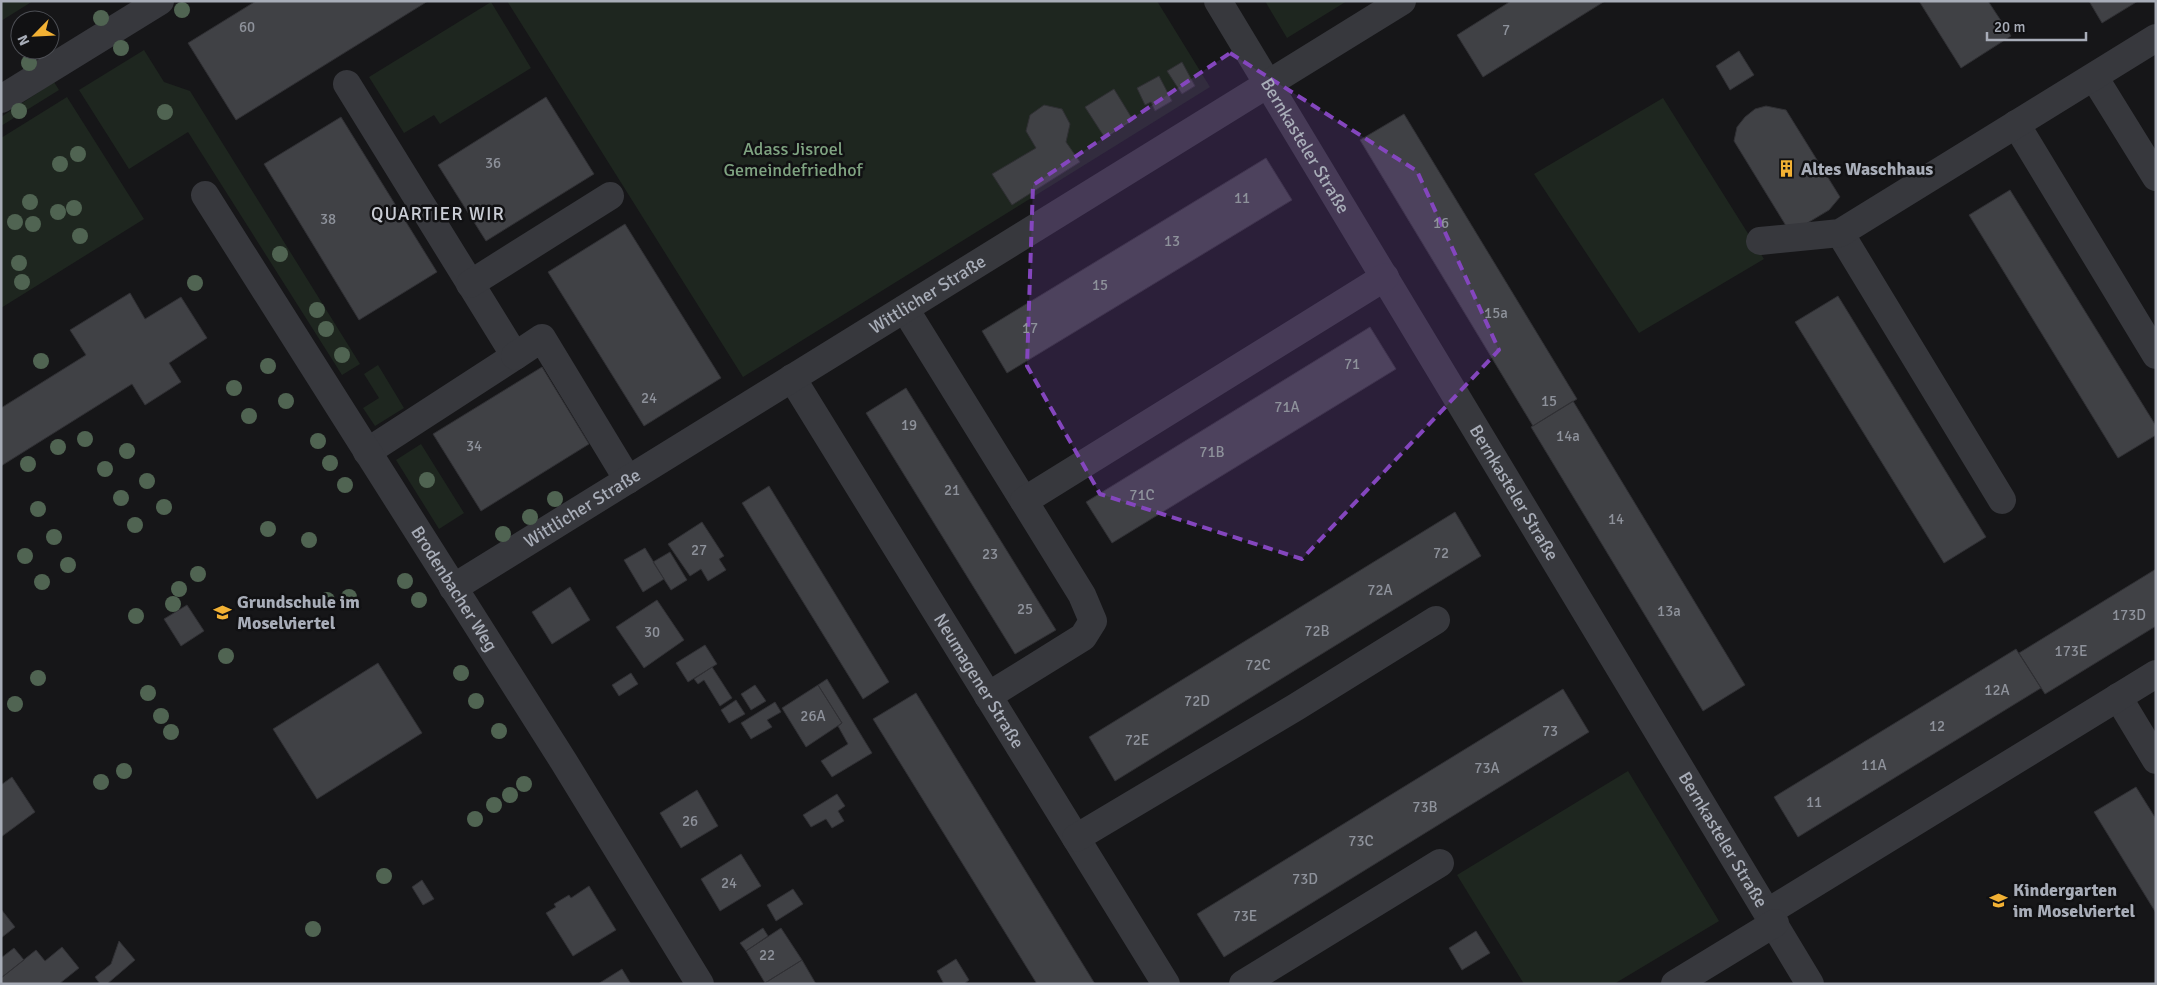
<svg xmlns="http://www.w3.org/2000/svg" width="2157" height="985" viewBox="0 0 2157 985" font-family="Signika,sans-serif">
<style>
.green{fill:#1e261f}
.building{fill:#404145;stroke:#303034}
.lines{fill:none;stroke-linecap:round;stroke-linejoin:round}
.minor{stroke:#37383d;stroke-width:28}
.tree{fill:#506452}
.marked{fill:#8446be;fill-opacity:0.2;stroke:#8446be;stroke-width:4;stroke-dasharray:10 6;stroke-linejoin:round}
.labels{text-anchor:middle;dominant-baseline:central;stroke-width:5;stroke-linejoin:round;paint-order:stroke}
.number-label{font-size:15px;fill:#8e929b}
.street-label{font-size:18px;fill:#a8adb8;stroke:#111113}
.park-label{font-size:18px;fill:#7fa381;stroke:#111113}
.poi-label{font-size:18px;font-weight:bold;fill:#a8adb8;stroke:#111113;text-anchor:start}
.neighbourhood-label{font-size:19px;letter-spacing:1px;fill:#c9ccd4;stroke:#111113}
</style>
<rect width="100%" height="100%" fill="#161618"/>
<path class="green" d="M1,1H33L1,21Z
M507,1H1157L1210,87L743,377Z
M1265,1H1347L1287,38Z
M491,2L531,68L440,124L434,115L404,133L369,77Z
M144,50L164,82L190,91L360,364L342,375L188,132L129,169L79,90Z
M54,82L59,90L1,126V117Z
M67,97L144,219L1,308V138Z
M1663,98L1764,259L1639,333L1534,174Z
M378,365L404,408L375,426L363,408L379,398L364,374Z
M421,444L464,513L439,529L396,460Z
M1628,771L1719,921L1614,984H1524L1457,875Z"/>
<path class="building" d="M256,1H428L236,120L188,43Z
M1511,1H1605L1483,77L1457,35Z
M1919,1H1988L2011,36L1961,68Z
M2089,1H2138L2102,23Z
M1739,51L1754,75L1730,90L1716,66Z
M1182,62L1195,86L1182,94L1167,71Z
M1159,76L1172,101L1155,111L1151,102L1145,105L1137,88Z
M1114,89L1133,120L1105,138L1085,107Z
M546,97L594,174L486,241L438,165Z
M1044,105L1062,109L1070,124L1066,142L1080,162L1012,205L992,174L1036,148L1026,131L1030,115Z
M1766,106L1786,110L1840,197L1829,210L1804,225L1788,229L1734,141L1737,127L1745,117L1755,109Z
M1404,114L1577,399L1533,426L1360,140Z
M341,117L437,272L359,320L264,164Z
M1266,158L1292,200L1007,373L982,331Z
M2010,190L2156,426V435L2118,458L1969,215Z
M625,224L721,378L644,426L548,272Z
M130,293L145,319L181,297L207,338L169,363L181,382L145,405L132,384L1,466V408L86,355L70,330Z
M1838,296L1986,537L1944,563L1795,322Z
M1370,327L1396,369L1112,543L1086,502Z
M542,367L589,444L481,511L433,434Z
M906,388L1056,630L1015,654L866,413Z
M1573,401L1745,685L1703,711L1531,427Z
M769,486L889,682L863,699L742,503Z
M1455,512L1481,556L1115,781L1089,737Z
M702,522L724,556L719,559L726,570L708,581L701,569L690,576L668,544Z
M645,548L664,579L643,592L624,560Z
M670,552L687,580L671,590L653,562Z
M2156,569V626L2045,694L2019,653Z
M570,587L590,620L552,644L532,612Z
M657,600L684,640L644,668L616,627Z
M187,605L204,631L181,646L164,619Z
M705,645L717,664L688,682L676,663Z
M2016,649L2041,688L1798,837L1774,797Z
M378,663L422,733L317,799L273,729Z
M712,667L732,698L720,706L704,680L698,684L694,679Z
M631,673L638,684L619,696L612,685Z
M827,679L872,753L832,777L821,761L848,744L838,726L842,723L818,685Z
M755,685L766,701L751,710L741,694Z
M818,685L842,723L806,747L782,708Z
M1563,689L1589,732L1224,957L1197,914Z
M916,693L1095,984H1037L873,719Z
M736,700L745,714L729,723L721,710Z
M775,702L781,712L767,720L772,727L751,739L741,723Z
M12,777L35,812L1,837V785Z
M2136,787L2156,819V913L2094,812Z
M697,790L718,826L681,848L660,813Z
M837,794L845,806L838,811L844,821L832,828L826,819L811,827L803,815Z
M741,854L761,886L720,911L701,879Z
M422,880L434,899L423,905L412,887Z
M589,886L616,930L573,956L546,913L556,907L554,904L569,895L571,898Z
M793,889L803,904L776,921L767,905Z
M1,909L15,927L1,938Z
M763,928L768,936L746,951L740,943Z
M781,928L802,960L765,983L746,951Z
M1476,931L1490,953L1462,970L1449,948Z
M119,941L135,960L107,984H100L95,977L111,964Z
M62,947L79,968L59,984H1V978L36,950L45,961Z
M14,948L24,960L1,978V958Z
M956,959L969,980L964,984H944L937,971Z
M802,960L816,984H765V983Z
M622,969L631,984H598Z"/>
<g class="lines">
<g class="minor">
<path id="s1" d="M1218,1L1810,984"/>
<path d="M2094,77L2156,177"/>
<path d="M347,84L515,356L367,452"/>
<path d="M1,99L160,1"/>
<path d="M2016,124L2156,355"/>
<path id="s2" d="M205,195L564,762L700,984"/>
<path d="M1840,233L2002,500"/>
<path d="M1760,241L1840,233L2156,38"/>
<path d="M470,284L610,196"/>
<path d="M905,309L1024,501"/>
<path d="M515,356L542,338L628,480"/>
<path id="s3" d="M792,378L1166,984"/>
<path id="s4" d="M453,588L1402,1"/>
<path d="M988,696L1083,637L1093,621L1082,595L1024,501L1385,277"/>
<path d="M2118,697L2156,760"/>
<path d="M1076,838L1296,707L1436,620"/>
<path d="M1768,912L2156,674"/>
<path d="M1243,984L1440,863"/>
<path d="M1675,984L1775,923"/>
</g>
</g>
<g class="tree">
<circle cx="182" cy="10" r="8"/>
<circle cx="101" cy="18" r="8"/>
<circle cx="121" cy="48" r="8"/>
<circle cx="29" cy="63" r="8"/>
<circle cx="19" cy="111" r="8"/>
<circle cx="165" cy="112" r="8"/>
<circle cx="78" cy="154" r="8"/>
<circle cx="60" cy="164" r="8"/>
<circle cx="30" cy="202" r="8"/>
<circle cx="74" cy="208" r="8"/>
<circle cx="58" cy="212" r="8"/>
<circle cx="15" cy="222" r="8"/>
<circle cx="33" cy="224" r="8"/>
<circle cx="80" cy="236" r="8"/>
<circle cx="280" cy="254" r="8"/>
<circle cx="19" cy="263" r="8"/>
<circle cx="22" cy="282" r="8"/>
<circle cx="195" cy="283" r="8"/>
<circle cx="317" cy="310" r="8"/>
<circle cx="326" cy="329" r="8"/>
<circle cx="342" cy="355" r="8"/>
<circle cx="41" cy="361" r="8"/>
<circle cx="268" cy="366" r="8"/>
<circle cx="234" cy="388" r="8"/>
<circle cx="286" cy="401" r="8"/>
<circle cx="249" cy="416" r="8"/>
<circle cx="85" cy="439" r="8"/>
<circle cx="318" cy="441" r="8"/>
<circle cx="58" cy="447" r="8"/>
<circle cx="127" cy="451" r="8"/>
<circle cx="330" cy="463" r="8"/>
<circle cx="28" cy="464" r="8"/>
<circle cx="105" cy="469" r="8"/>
<circle cx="427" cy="480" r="8"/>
<circle cx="147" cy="481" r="8"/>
<circle cx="345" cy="485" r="8"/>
<circle cx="121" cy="498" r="8"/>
<circle cx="555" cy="499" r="8"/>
<circle cx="164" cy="507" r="8"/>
<circle cx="38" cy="509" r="8"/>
<circle cx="530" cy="517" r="8"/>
<circle cx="135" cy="525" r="8"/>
<circle cx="268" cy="529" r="8"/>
<circle cx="503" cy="534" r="8"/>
<circle cx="54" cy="537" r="8"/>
<circle cx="309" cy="540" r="8"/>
<circle cx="25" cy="556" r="8"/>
<circle cx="68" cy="565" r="8"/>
<circle cx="198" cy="574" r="8"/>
<circle cx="405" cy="581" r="8"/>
<circle cx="42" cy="582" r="8"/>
<circle cx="179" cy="589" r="8"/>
<circle cx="349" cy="597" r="8"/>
<circle cx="327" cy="600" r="8"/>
<circle cx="419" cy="600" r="8"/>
<circle cx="173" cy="604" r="8"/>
<circle cx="136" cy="616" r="8"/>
<circle cx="226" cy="656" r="8"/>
<circle cx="461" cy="673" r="8"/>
<circle cx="38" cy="678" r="8"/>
<circle cx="148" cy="693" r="8"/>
<circle cx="476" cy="701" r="8"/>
<circle cx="15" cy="704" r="8"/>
<circle cx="161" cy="716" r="8"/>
<circle cx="499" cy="731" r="8"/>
<circle cx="171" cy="732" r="8"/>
<circle cx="124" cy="771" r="8"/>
<circle cx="101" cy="782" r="8"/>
<circle cx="524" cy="784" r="8"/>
<circle cx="510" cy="795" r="8"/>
<circle cx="494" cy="805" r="8"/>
<circle cx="475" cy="819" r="8"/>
<circle cx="384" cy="876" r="8"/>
<circle cx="313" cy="929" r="8"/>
</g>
<path class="marked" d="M1230,53L1417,171L1499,350L1302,559L1100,494L1027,366L1033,185Z"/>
<defs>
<symbol id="building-bare" viewBox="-9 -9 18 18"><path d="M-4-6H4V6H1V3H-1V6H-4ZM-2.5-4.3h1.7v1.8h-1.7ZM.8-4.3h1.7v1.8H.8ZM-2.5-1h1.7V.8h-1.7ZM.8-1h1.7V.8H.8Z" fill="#f2b134" stroke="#111113" stroke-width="2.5" paint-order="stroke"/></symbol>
<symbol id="school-bare" viewBox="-9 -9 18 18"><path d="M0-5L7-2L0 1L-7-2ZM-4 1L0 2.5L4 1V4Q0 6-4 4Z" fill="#f2b134" stroke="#111113" stroke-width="2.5" paint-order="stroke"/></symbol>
</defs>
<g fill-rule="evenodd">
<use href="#building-bare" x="1774" y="156" width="25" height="25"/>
<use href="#school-bare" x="210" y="600" width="25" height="25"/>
<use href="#school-bare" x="1986" y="888" width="25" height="25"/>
</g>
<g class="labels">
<g class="number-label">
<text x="247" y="27">60</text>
<text x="1506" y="30">7</text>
<text x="493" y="163">36</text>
<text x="1242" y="198">11</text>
<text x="328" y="219">38</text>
<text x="1441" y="223">16</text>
<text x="1172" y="241">13</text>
<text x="1100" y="285">15</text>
<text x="1496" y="313">15a</text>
<text x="1030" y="328">17</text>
<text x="1352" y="364">71</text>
<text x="649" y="398">24</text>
<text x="1549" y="401">15</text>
<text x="1287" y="407">71A</text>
<text x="909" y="425">19</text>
<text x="1568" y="436">14a</text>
<text x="474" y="446">34</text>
<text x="1212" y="452">71B</text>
<text x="952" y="490">21</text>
<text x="1142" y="495">71C</text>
<text x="1616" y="519">14</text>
<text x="699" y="550">27</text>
<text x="1441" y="553">72</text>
<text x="990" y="554">23</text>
<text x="1380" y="590">72A</text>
<text x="1025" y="609">25</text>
<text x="1669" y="611">13a</text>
<text x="2129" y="615">173D</text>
<text x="1317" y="631">72B</text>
<text x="652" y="632">30</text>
<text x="2071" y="651">173E</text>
<text x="1258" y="665">72C</text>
<text x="1997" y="690">12A</text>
<text x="1197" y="701">72D</text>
<text x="813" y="716">26A</text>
<text x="1937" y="726">12</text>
<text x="1550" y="731">73</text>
<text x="1137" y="740">72E</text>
<text x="1874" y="765">11A</text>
<text x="1487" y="768">73A</text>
<text x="1814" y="802">11</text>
<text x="1425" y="807">73B</text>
<text x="690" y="821">26</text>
<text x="1361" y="841">73C</text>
<text x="1305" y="879">73D</text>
<text x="729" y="883">24</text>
<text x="1245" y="916">73E</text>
<text x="767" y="955">22</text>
</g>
<g class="street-label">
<text stroke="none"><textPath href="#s1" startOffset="169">Bernkasteler Straße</textPath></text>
<text stroke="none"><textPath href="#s4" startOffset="558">Wittlicher Straße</textPath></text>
<text stroke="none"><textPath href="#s1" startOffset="574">Bernkasteler Straße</textPath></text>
<text stroke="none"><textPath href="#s4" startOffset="152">Wittlicher Straße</textPath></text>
<text stroke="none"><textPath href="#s2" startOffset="466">Brodenbacher Weg</textPath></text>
<text stroke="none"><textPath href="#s3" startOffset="356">Neumagener Straße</textPath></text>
<text stroke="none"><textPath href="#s1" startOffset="979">Bernkasteler Straße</textPath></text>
</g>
<g class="park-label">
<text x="793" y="149">Adass Jisroel<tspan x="793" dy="21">Gemeindefriedhof</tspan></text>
</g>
<g class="poi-label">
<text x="1801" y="169">Altes Waschhaus</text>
<text x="237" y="602">Grundschule im<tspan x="237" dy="21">Moselviertel</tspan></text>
<text x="2013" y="890">Kindergarten<tspan x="2013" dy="21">im Moselviertel</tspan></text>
</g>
<g class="neighbourhood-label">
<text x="438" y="214">QUARTIER WIR</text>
</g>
</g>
<rect width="2157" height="985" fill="none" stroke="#a8adb8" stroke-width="5"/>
<g transform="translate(35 35) rotate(246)"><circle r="24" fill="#111113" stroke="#4d4f55"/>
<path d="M0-4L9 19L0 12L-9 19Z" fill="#f2b134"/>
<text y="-8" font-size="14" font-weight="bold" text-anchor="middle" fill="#a8adb8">N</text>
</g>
<path d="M1987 32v8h99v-8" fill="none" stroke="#a8adb8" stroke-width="2.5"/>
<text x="1994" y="32" font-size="15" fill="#a8adb8" stroke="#111113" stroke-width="4" paint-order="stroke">20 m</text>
</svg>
